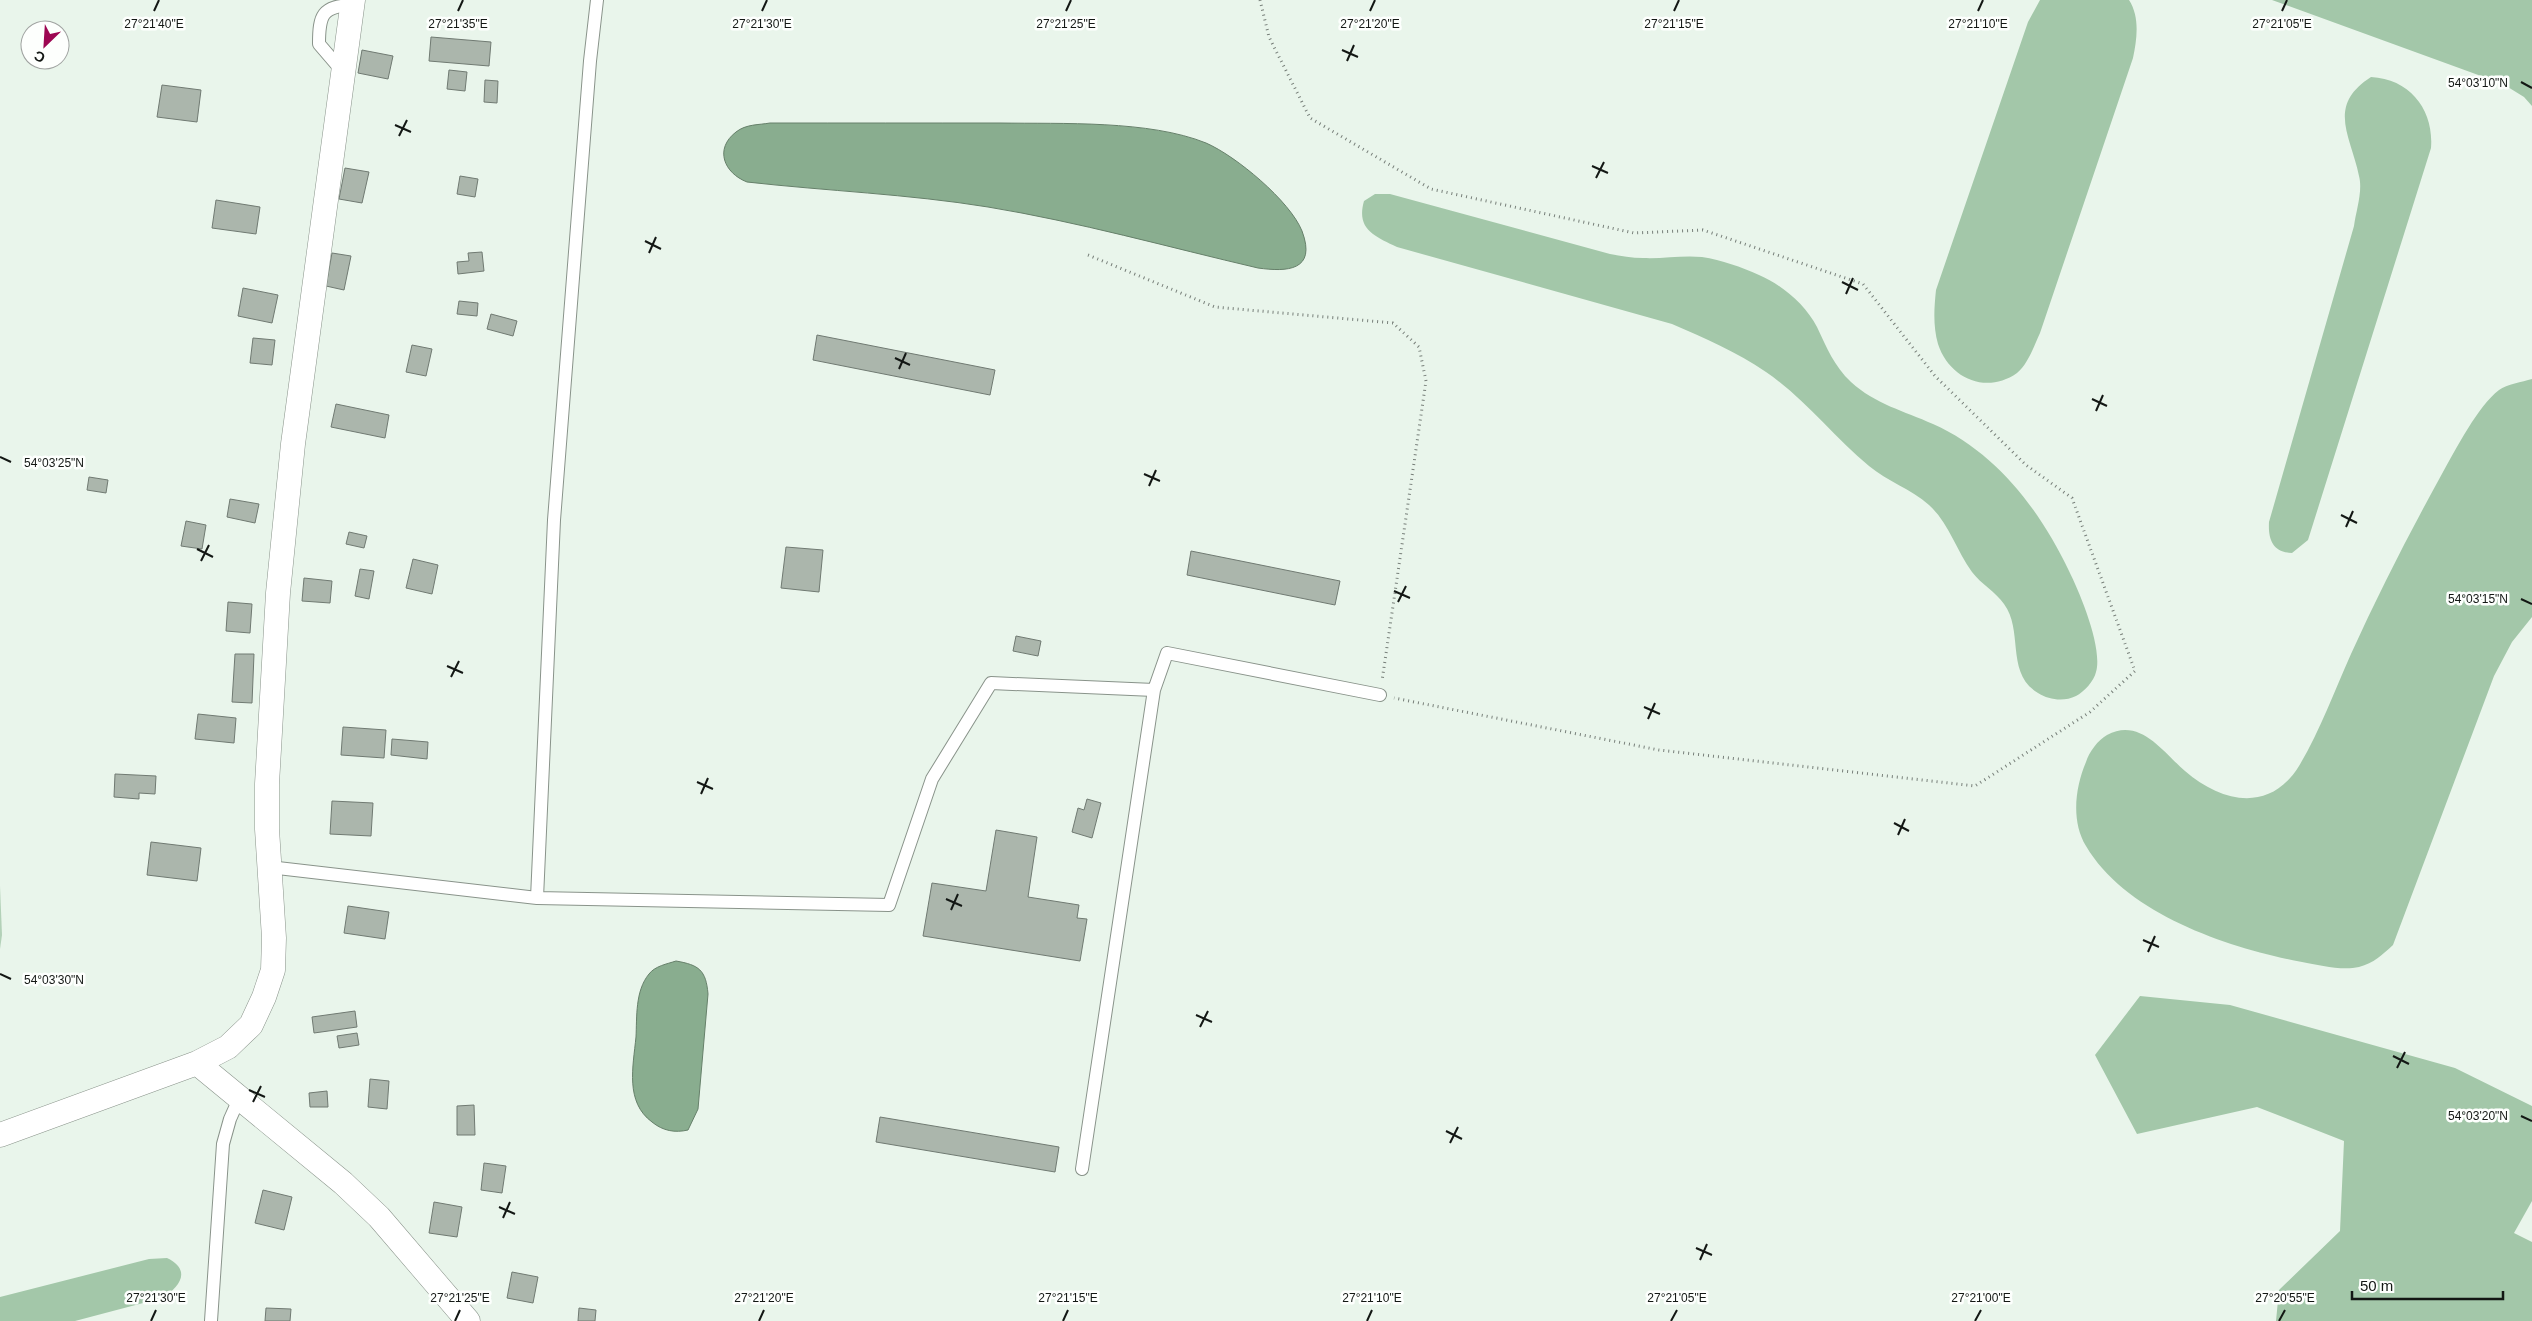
<svg xmlns="http://www.w3.org/2000/svg" width="2532" height="1321" viewBox="0 0 2532 1321" font-family="Arial,sans-serif">
<style>
.green{fill:#b3d1b8}
.forest{fill:#a3c7a9}
.water{fill:#89ad8f;stroke:#66806a}
.building{fill:#abb6ac;stroke:#707a72}
.lines{fill:none;stroke-linecap:round;stroke-linejoin:round}
.lane-casing{stroke:#89938a;stroke-width:14}
.street-casing{stroke:#89938a;stroke-width:25}
.path{stroke:#777f79;stroke-width:3;stroke-dasharray:1 4;stroke-linecap:butt}
.lane{stroke:#fff;stroke-width:12}
.street{stroke:#fff;stroke-width:24}
.ticks{fill:none;stroke:#131714;stroke-width:2}
.ticks-label{font-size:12px;text-anchor:middle;fill:#131714;stroke:#fdfffd;stroke-width:5;stroke-linejoin:round;paint-order:stroke}
</style>
<rect width="100%" height="100%" fill="#e9f5eb"/>
<path class="green" d="M0,886L2,935L0,949Z"/>
<path class="forest" d="M2040,0H2129C2140,17 2137,39 2133,58L2040,333C2034,346 2028,364 2017,373C1986,395 1949,378 1938,344C1933,326 1934,309 1936,290L2028,22Z
M2272,0H2532V106L2524,97L2503,84Z
M2371,77C2411,79 2434,111 2431,148L2308,540L2292,553C2273,552 2268,540 2269,522L2354,226C2356,211 2363,191 2359,176C2351,136 2326,106 2371,77Z
M1375,194H1390L1610,254C1621,256 1632,258 1643,258C1663,259 1682,255 1702,257C1722,260 1741,267 1759,275C1782,285 1805,304 1817,327C1827,348 1834,366 1851,382C1875,404 1904,411 1933,424C1996,452 2040,510 2069,571C2080,593 2103,648 2096,672C2094,681 2084,692 2076,696C2064,702 2049,700 2038,693C2005,673 2024,631 2004,604C1996,592 1981,584 1972,572C1956,550 1949,523 1929,505C1911,489 1887,481 1869,466C1833,436 1804,398 1766,372C1737,352 1704,338 1672,324L1397,247C1374,236 1356,229 1364,201Z
M2532,379V617L2512,642L2494,676L2393,945C2382,955 2374,963 2359,967C2342,971 2319,965 2302,962C2228,948 2126,914 2086,846C2071,821 2075,788 2086,762C2089,752 2098,740 2107,735C2140,717 2163,752 2185,771C2222,803 2270,813 2299,766C2320,731 2334,692 2351,654C2379,592 2410,532 2443,472C2456,449 2478,406 2499,390C2507,384 2522,382 2532,379Z
M2140,996L2230,1005L2455,1068L2532,1106V1201L2514,1233L2532,1242V1321H2276L2279,1290L2340,1231L2344,1141L2257,1107L2137,1134L2095,1055Z
M167,1258C192,1270 180,1287 162,1298L75,1321H0V1297L149,1259Z"/>
<path class="water" d="M770,123C847,123 924,123 1000,123C1062,124 1149,120 1206,143C1236,156 1290,201 1302,231C1317,271 1287,272 1258,268C1168,247 1079,222 988,207C908,194 827,191 747,182C724,173 714,149 736,132C746,124 759,125 770,123Z
M676,961C699,965 706,970 708,994L698,1109L688,1130C675,1133 663,1131 652,1122C625,1102 633,1067 636,1037C637,1017 635,991 649,974C655,966 667,964 676,961Z"/>
<path class="building" d="M431,37L491,42L489,66L429,61Z
M362,50L393,56L388,79L358,73Z
M449,70L467,72L465,91L447,89Z
M485,80L498,81L497,103L484,102Z
M162,85L201,90L197,122L157,117Z
M345,168L369,172L362,203L339,199Z
M460,176L478,179L475,197L457,194Z
M216,200L260,207L256,234L212,228Z
M482,252L484,271L458,274L457,262L469,261L468,253Z
M332,253L351,256L344,290L326,286Z
M243,288L278,295L272,323L238,316Z
M459,301L478,303L477,316L457,314Z
M491,314L517,321L513,336L487,329Z
M817,335L995,370L990,395L813,360Z
M253,338L275,340L272,365L250,363Z
M412,345L432,349L426,376L406,372Z
M336,404L389,415L385,438L331,427Z
M89,477L108,480L106,493L87,490Z
M230,499L259,504L255,523L227,517Z
M186,521L206,525L202,549L181,546Z
M349,532L367,536L364,548L346,544Z
M786,547L823,550L819,592L781,588Z
M1191,551L1340,581L1335,605L1187,575Z
M413,559L438,565L432,594L406,588Z
M360,569L374,571L369,599L355,596Z
M304,578L332,581L330,603L302,601Z
M228,602L252,604L250,633L226,631Z
M1016,636L1041,641L1038,656L1013,651Z
M235,654H254L252,703L232,702Z
M198,714L236,718L234,743L195,739Z
M343,727L386,730L384,758L341,755Z
M392,739L428,742L427,759L391,755Z
M115,774L156,776L155,794L139,793V799L114,797Z
M1087,799L1101,803L1092,838L1072,832L1078,808L1084,810Z
M332,801L373,803L371,836L330,834Z
M996,830L1037,837L1028,897L1079,905L1077,918L1087,919L1080,961L923,936L932,883L986,891Z
M151,842L201,848L197,881L147,875Z
M348,906L389,912L385,939L344,933Z
M355,1011L357,1027L314,1033L312,1017Z
M357,1033L359,1045L339,1048L337,1036Z
M370,1079L389,1081L387,1109L368,1107Z
M327,1091L328,1107H310L309,1093Z
M474,1105L475,1135H457V1106Z
M880,1117L1059,1147L1055,1172L876,1142Z
M484,1163L506,1166L502,1193L481,1190Z
M263,1190L292,1197L284,1230L255,1223Z
M434,1202L462,1207L457,1237L429,1233Z
M512,1272L538,1277L533,1303L507,1298Z
M266,1308L291,1309L290,1321H265Z
M579,1308L596,1310L595,1321H578Z"/>
<g class="lines">
<defs>
<path id="lane" d="M343,72L319,44C319,15 322,6 353,5
M269,867L537,898L889,905L932,779L991,683L1154,690L1167,653L1380,695
M537,898L554,520L590,61L597,0
M1082,1169L1154,690
M211,1321L223,1144L230,1119L239,1099"/>
<path id="street" d="M197,1063L343,1183L379,1217L468,1321
M0,1135L197,1063L228,1047L251,1025L264,997L273,970L274,938L267,829V784L278,593L293,444L353,0"/>
</defs>
<use href="#lane" class="lane-casing"/>
<use href="#street" class="street-casing"/>
<path class="path" d="M1260,0L1269,37L1310,118L1431,189L1634,233L1703,230L1863,284L1935,376L2026,465L2072,498L2135,671L2090,712L1975,786L1659,750L1394,698
M1088,255L1215,307L1393,323L1419,347L1426,381L1382,681"/>
<use href="#lane" class="lane"/>
<use href="#street" class="street"/>
</g>
<path class="ticks" d="M154,11L159,0M458,11L463,0M762,11L767,0M1066,11L1071,0M1370,11L1375,0M1674,11L1679,0M1978,11L1983,0M2282,11L2287,0M1342,50L1358,57M1347,61L1354,45M2521,82L2532,88M395,125L411,132M399,136L407,120M1592,166L1608,173M1596,178L1604,162M645,241L661,249M649,253L656,237M1842,282L1858,290M1846,294L1853,278M895,358L910,365M899,369L906,353M2092,399L2107,406M2096,411L2103,395M0,457L11,462M1144,474L1160,481M1149,486L1156,470M2341,515L2357,523M2346,527L2353,511M197,549L213,557M201,561L209,545M1394,591L1410,598M2521,599L2532,604M1398,602L1406,586M447,666L463,673M451,677L459,661M1644,707L1660,714M1648,719L1655,703M697,782L713,789M701,794L708,778M1894,823L1909,831M1898,835L1905,819M946,899L962,906M951,910L958,894M2143,940L2159,947M2148,952L2155,936M0,974L11,979M1196,1015L1212,1022M1200,1027L1208,1011M2393,1056L2409,1064M2397,1068L2405,1052M249,1090L265,1097M253,1102L261,1086M2521,1116L2532,1121M1446,1131L1462,1139M1450,1143L1458,1127M499,1207L515,1214M503,1218L510,1202M1696,1248L1712,1255M1700,1260L1707,1244M151,1321L156,1310M455,1321L460,1310M759,1321L764,1310M1063,1321L1068,1310M1367,1321L1372,1310M1671,1321L1677,1310M1975,1321L1981,1310M2279,1321L2285,1310"/>
<g class="ticks-label">
<text x="154" y="28">27°21'40"E</text>
<text x="458" y="28">27°21'35"E</text>
<text x="762" y="28">27°21'30"E</text>
<text x="1066" y="28">27°21'25"E</text>
<text x="1370" y="28">27°21'20"E</text>
<text x="1674" y="28">27°21'15"E</text>
<text x="1978" y="28">27°21'10"E</text>
<text x="2282" y="28">27°21'05"E</text>
<text x="2478" y="87">54°03'10"N</text>
<text x="54" y="467">54°03'25"N</text>
<text x="2478" y="603">54°03'15"N</text>
<text x="54" y="984">54°03'30"N</text>
<text x="2478" y="1120">54°03'20"N</text>
<text x="156" y="1302">27°21'30"E</text>
<text x="460" y="1302">27°21'25"E</text>
<text x="764" y="1302">27°21'20"E</text>
<text x="1068" y="1302">27°21'15"E</text>
<text x="1372" y="1302">27°21'10"E</text>
<text x="1677" y="1302">27°21'05"E</text>
<text x="1981" y="1302">27°21'00"E</text>
<text x="2285" y="1302">27°20'55"E</text>
</g>
<g transform="translate(45 45) rotate(205)"><circle r="24" fill="#fdfffd" stroke="#9fa2a0"/>
<path d="M0-4L9 19L0 12L-9 19Z" fill="#9d0752"/>
<text y="-8" font-size="14" font-weight="bold" text-anchor="middle" fill="#131714">С</text>
</g>
<path d="M2352 1291v8h151v-8" fill="none" stroke="#131714" stroke-width="2.5"/>
<text x="2360" y="1291" font-size="15" fill="#131714" stroke="#fdfffd" stroke-width="4" paint-order="stroke">50 m</text>
</svg>
